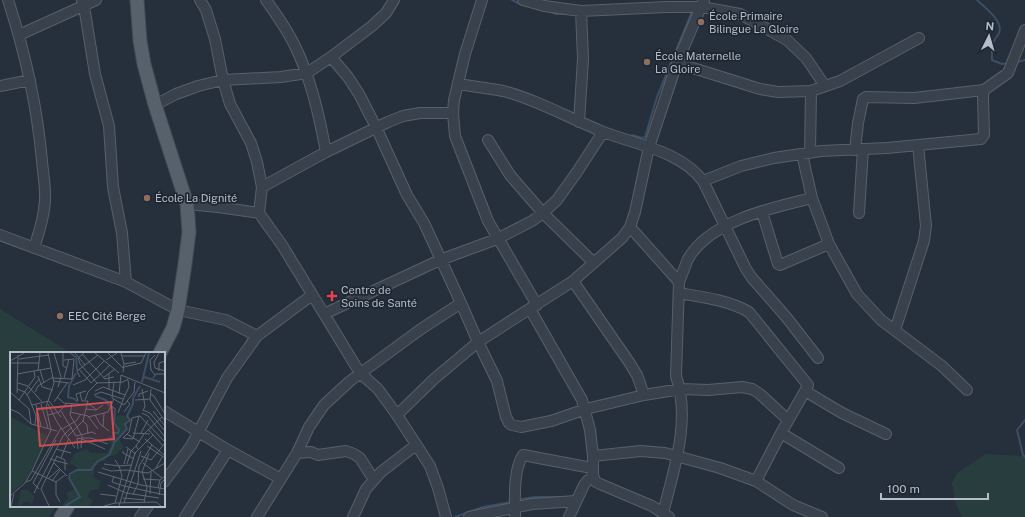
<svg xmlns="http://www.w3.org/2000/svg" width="1025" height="517" viewBox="0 0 1025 517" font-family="'Public Sans',sans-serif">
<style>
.green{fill:#283e3e}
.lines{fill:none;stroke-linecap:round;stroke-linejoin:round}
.stream{stroke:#3c4e64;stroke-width:2}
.minor-casing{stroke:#57606a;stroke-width:12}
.major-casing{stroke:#424b55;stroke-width:15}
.minor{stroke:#39424c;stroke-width:10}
.major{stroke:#57616c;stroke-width:13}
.education-dot{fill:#8d6e63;stroke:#1e2731;stroke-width:1.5}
.health-dot{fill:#e0444e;stroke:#1e2731;stroke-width:1.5}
.labels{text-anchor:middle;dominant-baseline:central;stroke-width:3.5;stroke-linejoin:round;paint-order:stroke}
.poi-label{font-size:11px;fill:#b5bdc8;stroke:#1e2731;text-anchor:start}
.inset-river{fill:none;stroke:#3c4e64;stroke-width:2}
.inset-road{fill:none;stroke:#5f6874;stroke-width:1}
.view{fill:#ce4d50;fill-opacity:0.15;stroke:#ce4d50;stroke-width:2}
.inset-edge{fill:none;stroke:#b5bdc8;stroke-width:2}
</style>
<rect width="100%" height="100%" fill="#25303c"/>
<path class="green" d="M0,309L71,353H11V506H56L49,517H0Z
M986,454L1025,456V517H962L955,501L952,483L957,473Z"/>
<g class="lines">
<path class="stream" d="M512,0L522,5
M977,0C984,7 1004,21 999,33C998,36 995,38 994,41C991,47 992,54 992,60L1002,64L1009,63
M548,11L556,14H567
M1017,62L1025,60
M632,135L642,138L645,137L657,97L691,14V12H686
M39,210L40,200V187
M244,346L249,337L248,336
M1025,420L1017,430L1023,455L1025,457
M520,502L522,499L535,497H570
M455,517L483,507L511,502"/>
<defs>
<path id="minor" d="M8,0C25,52 37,106 42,161C43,174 46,188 45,201C44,217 39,233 34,248
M82,0L84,6L95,74L109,126L113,187L122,233L126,282
M200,0L206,10L215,39L223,80L230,104L251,143L257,162L262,187L259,213L282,245L360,373L378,389L397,415L430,466L438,488L446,517
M266,0C276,14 286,28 294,44C311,78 319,115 326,152
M482,0L465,54L454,100L453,113L455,136L488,221L537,305
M523,0L544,6L581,11L667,7H702L740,14L787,40L806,58L825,86
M19,35L96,0
M331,57L348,77L359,94L376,127L407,195L424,223L461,303L478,342L497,381L506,417L509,423L512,425L521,427L551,421L586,409L644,395L681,389L708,390L742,387L752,389L760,394L788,420
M677,63L760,89L778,92L811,91L840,81L919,38
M458,84C472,86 488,88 503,91C535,99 569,118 601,131C636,145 679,150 703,181L746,269L752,278L787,318L818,358
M0,86L30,80
M155,105L176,94L198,86L223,80L281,77L307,73L331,57L372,26L386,13L394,0
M579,122L583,59L581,11
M488,140L510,175L522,189L543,213L594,263
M855,150L858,123L863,99L866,97L914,98L984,90
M810,153L811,91
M802,154L812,198L829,244L857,294L881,320L942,366L967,390
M703,181L741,166L774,158L821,151L887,148L981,139L984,135L983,95L984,90L1008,73L1025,30
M262,187L326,152L388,122L403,116L420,113H453
M187,204L218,207L259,213
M762,212L778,264L780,265L829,244
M859,213L863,149
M630,227L679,282L676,376C691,421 674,469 663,513
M0,235L126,282L178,310L226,320L257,336
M573,281L629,362L637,375L644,395
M679,282C682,275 685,266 688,259C709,221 774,207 812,198
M679,293C702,297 728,300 749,312L808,385L805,391L781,433L756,481
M530,309L582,400L590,430L593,456V476L587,481L584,485L569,517
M324,314L440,260L497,239L532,221L543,213L557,200L577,172L603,132
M895,330L924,241L926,226L918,145
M805,391L842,413L886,434
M164,411L228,450L281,479
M397,415L434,379L478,342L573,281L622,238L630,227L635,212L649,147L677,63L704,0
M781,433L839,468
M297,453L311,452L318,455L346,451L354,454L360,458L374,480
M593,456L641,451L665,453L720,468L756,481L793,505L822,517
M593,476L596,482L600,484L652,506L669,517
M164,482L191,446L227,378L257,336L312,295
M140,517L148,506
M185,517L228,450
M257,517L297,453L309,427L324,405L350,381L421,329L461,303
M353,517L366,489L381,472L416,445
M469,517L532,504L576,501
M515,517C515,500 513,470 523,455L592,468"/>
<path id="major" d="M137,0L140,41L144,64L155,105L187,204L189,232L185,264L178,310L173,328L160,353
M61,517L68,506"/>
</defs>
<use href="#minor" class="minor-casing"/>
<use href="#major" class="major-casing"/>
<use href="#minor" class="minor"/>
<use href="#major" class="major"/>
</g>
<g class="education-dot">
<circle cx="701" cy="22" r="4"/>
<circle cx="647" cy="62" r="4"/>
<circle cx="147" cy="198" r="4"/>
<circle cx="60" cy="316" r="4"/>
</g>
<path class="health-dot" d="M330 290h4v4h4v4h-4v4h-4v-4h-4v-4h4z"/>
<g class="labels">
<g class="poi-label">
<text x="709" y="16">École Primaire<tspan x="709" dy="13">Bilingue La Gloire</tspan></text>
<text x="655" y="56">École Maternelle<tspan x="655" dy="13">La Gloire</tspan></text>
<text x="155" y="198">École La Dignité</text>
<text x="341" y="290">Centre de<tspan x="341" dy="13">Soins de Santé</tspan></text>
<text x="68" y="316">EEC Cité Berge</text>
</g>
</g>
<g transform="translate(10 352)">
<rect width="155" height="155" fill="#25303c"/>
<path d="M109,63L120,65L115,71L116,79L109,87L114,95L105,103L96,105L95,109H89L84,115V126L91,129L88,137L79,139L78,145L83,149L79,154H52L58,147L57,140L64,138L59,126L68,116L60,111L64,102L77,97L80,101H98L101,94L98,85L106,82L102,67ZM0,65L38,84L16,128L0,142ZM11,138H18L25,145L22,151L24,154L17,149L8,154Z" fill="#283e3e"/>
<path class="inset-river" d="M60,1L66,5L67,18M66,21L59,34L58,45L65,47L67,50M134,25L150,30M132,30L139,1M85,44L96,48L99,54M101,54L105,57L104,71L109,78L108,81H103L104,92M105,90L117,77L115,72L120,68L117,64L123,52V46L130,34M55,154L70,145L59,126L60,122L67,118H81L87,110L99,103L104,92"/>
<path class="inset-road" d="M44,1L51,25L48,35M53,1V14L57,16M65,1L75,13M74,1L68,6L70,12L87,31M85,1L109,21M98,1L113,16M111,1L114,12L113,20M149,1L144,10L145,16L155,19M72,2L95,27L104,25M112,4H135M9,7L39,3M96,8L107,1M0,9L14,1M0,11H29M114,12L126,10M114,15L131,11L136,1M69,17L81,31L100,13M30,18L34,31M28,19L30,1M149,19V11L155,9M99,21V38M7,22L41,16M111,23L155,41M145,23L141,18L140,8L145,3M28,24L32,35L43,38M70,25L67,19L88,3M54,26L59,7M93,26L105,17M143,26L146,22H155M43,29L59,31M104,30L102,46L114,53L124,40L125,30M8,31L18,34L33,51M63,33L75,28L94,9M7,37L15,40L19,46L26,64L25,73M132,37L135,54L133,59M141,37L140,48L155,69M85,39L93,35L115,43L108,61M0,40L19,57L21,72M25,40L28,34L41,26L62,27L64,7L54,8M7,41L8,3M109,42L111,23M140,42L144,44L155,62M17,43L29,27M84,43L91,40L113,47M115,43L119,35L118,28M47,45L54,51L80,53L87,58M129,45V42L138,39M9,48L25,25L24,19M75,48L78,40L87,31L113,30L118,27M125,48L140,47M68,49L66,42L76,39M44,50L57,31M31,52L38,76M38,52L47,70L65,96M62,52L60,63L67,75M22,53L39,49L51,65M26,53L31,74M0,57L9,61L21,72L47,79M76,57L86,58L93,53M133,58L140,61L155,79M51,59L66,84L82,80L86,82M143,59L155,74M60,60L78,64L88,77M114,60L120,52L117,49M132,61L138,64L155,85M38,63L49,60L57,51M85,63L90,72L99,79M129,64L123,87L113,86L119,80L122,66L129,64H130L155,90M78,65L98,60L104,47M73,69L77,73L78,82M67,75L72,84L71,96M93,75L94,61M52,77L66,69L71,62M138,77L153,94M123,81L140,82M131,81L138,68M117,82L130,90M58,84L73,69L78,49H72L70,41M72,86H81L98,92M72,87L95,97M135,87L154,103M55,92L71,89M137,94L155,106M116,95L126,102M46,97L61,101M68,97L67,86L72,87M128,97L126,94L134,82L152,65M113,99V101L124,107M46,104L55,108V118M131,104L141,108L155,91M51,106L59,86M40,107L58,112M44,111L57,124M133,111L152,126M94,112L109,114L105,108M114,112L118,97M117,112L121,99L126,94M92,116L101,119L116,118L138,121L155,111M146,116L152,105M22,119L41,78L36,55L44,31L38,1M88,120L131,133L155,137M104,124L102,130L114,134L155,143M38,127L49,117M133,127L150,128M42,129L50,118M16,130L21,128L51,76M98,133L116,141L149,146M148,136L150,128L155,124M29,137L23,131L46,88M24,141L53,84L62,75M90,142L106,144M123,142L128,132L129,114L142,93M140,142L141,120M149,143L151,131L155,127M0,144L15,131L22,119L46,130M113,146L135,148M50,150L46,143V130L55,123M105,151L112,124L109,114L121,113M114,151L131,99M134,151L137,135L132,120L139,101M1,154L4,142M39,154L31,137L47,104M94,154L105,151L146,150L151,154M109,154L125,101L143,83"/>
<path class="view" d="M101,50L104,87L30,94L27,57Z"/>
<rect width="155" height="155" class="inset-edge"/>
</g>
<g transform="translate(989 36) rotate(5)" stroke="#1e2731" stroke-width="3" paint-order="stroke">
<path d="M0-3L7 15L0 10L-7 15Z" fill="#b5bdc8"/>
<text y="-6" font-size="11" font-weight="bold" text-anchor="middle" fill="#b5bdc8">N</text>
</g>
<path d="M881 493v6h107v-6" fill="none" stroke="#b5bdc8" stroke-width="2"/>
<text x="887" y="493" font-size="12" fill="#b5bdc8" stroke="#1e2731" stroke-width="3" paint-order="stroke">100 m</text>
</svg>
